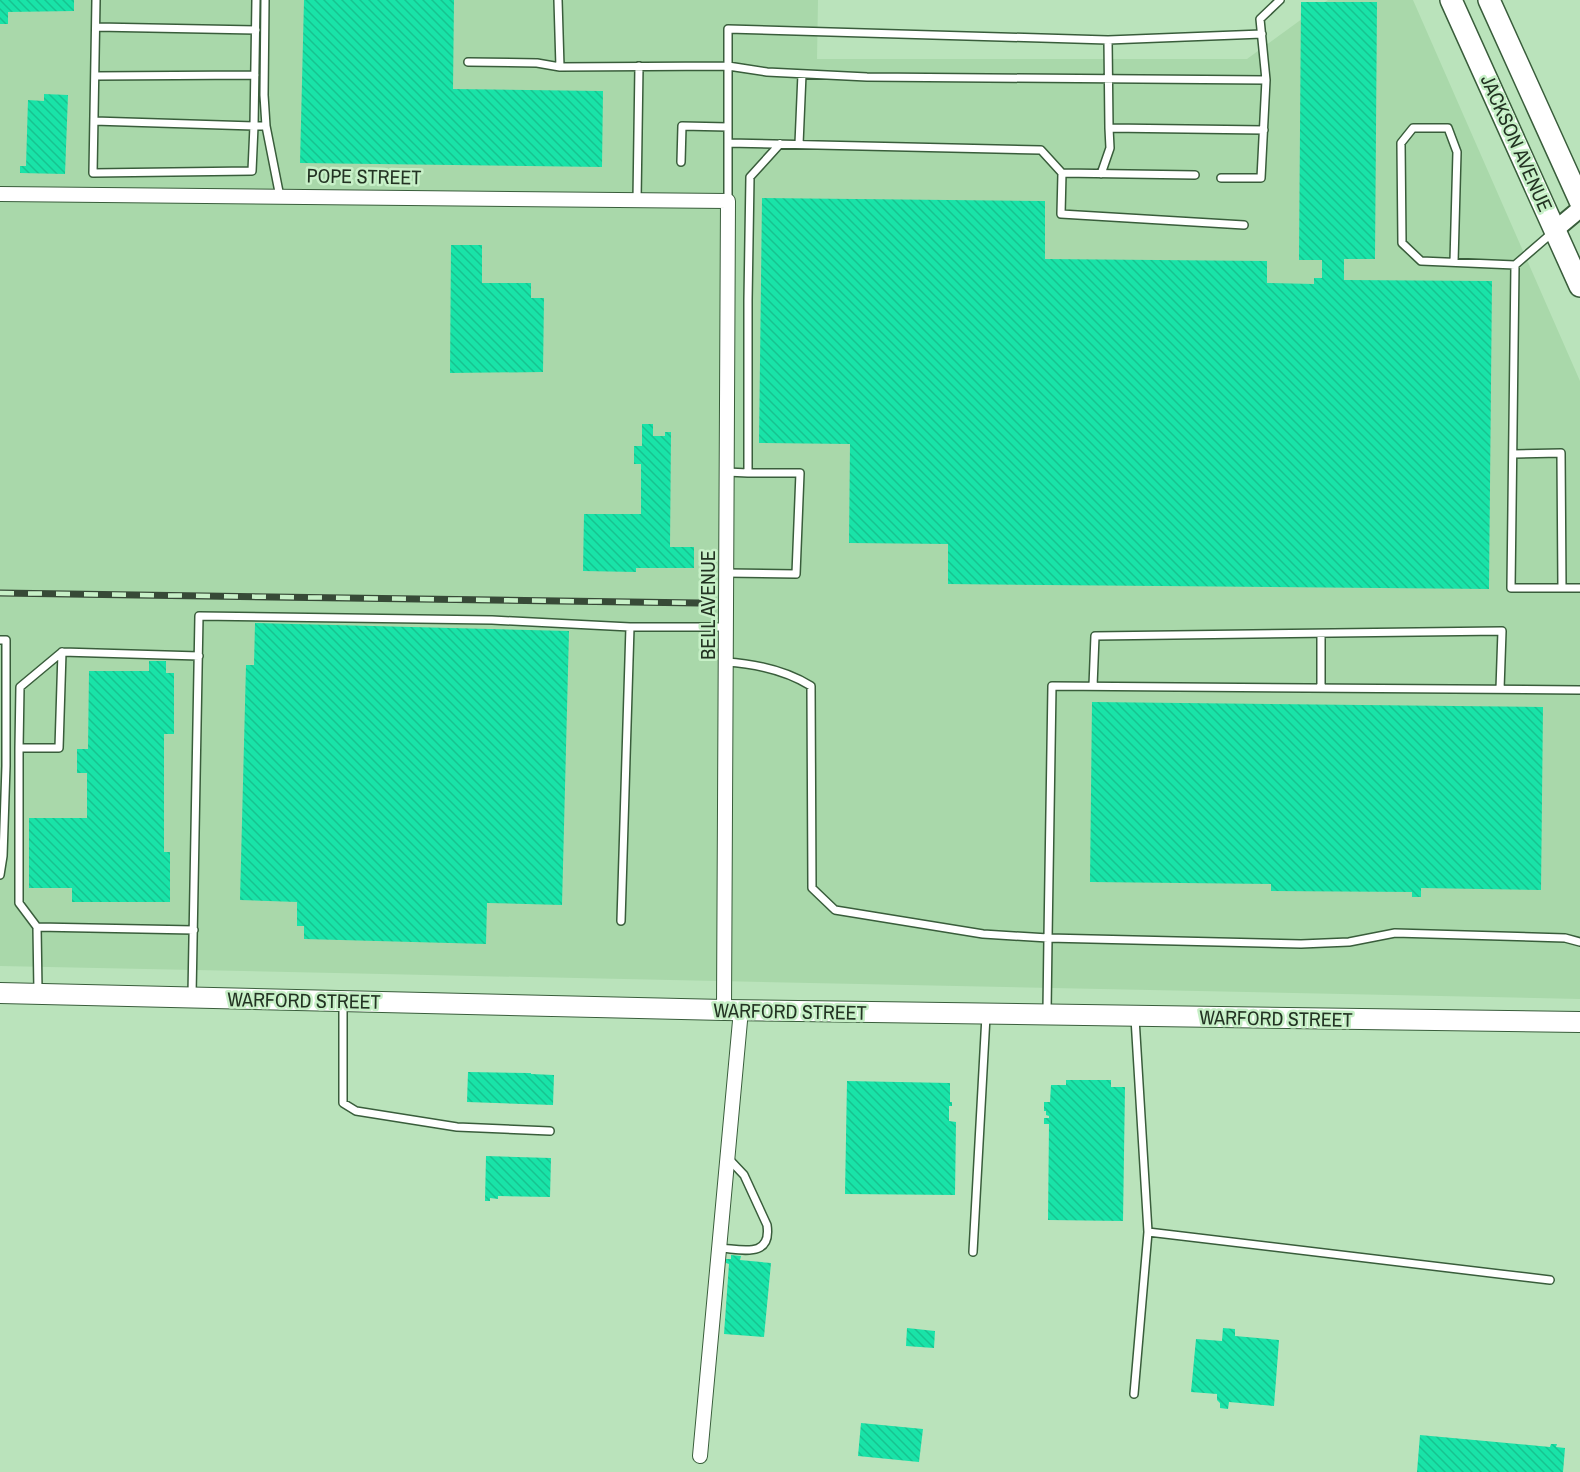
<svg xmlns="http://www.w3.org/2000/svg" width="1580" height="1472" viewBox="0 0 1580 1472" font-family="'Archivo Narrow',sans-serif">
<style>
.built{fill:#a9d8aa}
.building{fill:url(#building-back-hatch)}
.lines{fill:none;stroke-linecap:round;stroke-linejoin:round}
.service-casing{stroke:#395d3b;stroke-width:10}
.minor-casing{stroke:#395d3b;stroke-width:16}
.tertiary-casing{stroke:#395d3b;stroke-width:20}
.secondary-casing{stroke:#395d3b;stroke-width:22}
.primary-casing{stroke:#395d3b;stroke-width:24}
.service{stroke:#fff;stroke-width:7}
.minor{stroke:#fff;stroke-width:14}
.tertiary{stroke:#fff;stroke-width:16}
.secondary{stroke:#fff;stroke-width:20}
.primary{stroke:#fff;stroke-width:21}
.rail-casing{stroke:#374a37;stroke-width:7}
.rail{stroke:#c7f0c7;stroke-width:4.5;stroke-dasharray:14;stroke-linecap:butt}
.labels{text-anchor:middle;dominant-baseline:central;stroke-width:5;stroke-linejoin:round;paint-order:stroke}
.street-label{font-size:20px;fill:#233323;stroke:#c7f0c7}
</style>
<defs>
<pattern id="building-back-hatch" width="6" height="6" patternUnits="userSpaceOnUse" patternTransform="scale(1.5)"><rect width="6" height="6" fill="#19e3a8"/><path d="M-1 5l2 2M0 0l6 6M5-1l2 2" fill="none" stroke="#17c390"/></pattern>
</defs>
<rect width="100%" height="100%" fill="#bae3bb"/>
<path class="built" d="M0,0H818L817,59H1247L1328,0H1413L1580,381V999L0,966Z"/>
<path class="building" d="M0,0H74V11L8,12V24H0Z
M304,0H454L453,89L603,91L602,167L300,163Z
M1301,2H1377L1375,259H1344V280L1492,281L1489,589L948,584V544L849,543L850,444L759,443L762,198L1045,201V259L1267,261V283L1314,284V278H1322V260H1299Z
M44,94L68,95L65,174L20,173V166H26L28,100L44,101Z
M451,245H482V283H531V298H544L543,372L450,373Z
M642,424H653V436H665V432H671L670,547H694V568H636V572L583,571L584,514H641V464H634V446H642Z
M255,623L569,631L562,905L487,903L486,944L304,939V926H297V902L240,900L246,665H254Z
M149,661H166V673H174V734H164V852H170V902H72V888H29V818H87V773H77V749H88L89,671H149Z
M1092,702L1543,707L1541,890L1421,888V897H1412V892L1271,891V884L1090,882Z
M468,1072L531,1073V1074L554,1075L553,1105L467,1102Z
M1066,1080H1111V1087H1125L1123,1221L1048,1220L1049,1124H1044V1118H1049V1116L1046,1115V1111H1044V1102H1050L1051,1085H1066Z
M847,1081L950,1083V1102H952V1106H949V1121L956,1122L955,1195L845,1194Z
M486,1156L551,1158L550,1197L498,1196V1199L490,1198V1201H485Z
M731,1255L741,1256L740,1260L771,1263L764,1337L724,1334L729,1264L726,1263V1259H731Z
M907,1328L935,1331L934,1348L906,1346Z
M1223,1328L1235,1329V1336L1279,1340L1274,1406L1229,1402L1228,1409L1220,1408V1403L1217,1400V1394L1191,1392L1196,1339L1222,1341Z
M861,1423L923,1429L919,1462L858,1456Z
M1420,1435L1550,1447L1551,1444H1557L1556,1447L1565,1448L1563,1472H1417Z"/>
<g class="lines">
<defs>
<path id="service" d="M96,0L93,173L252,171L254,126H266
M265,0L264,95L266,126L280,197
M558,0L560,67
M96,27L256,30
M1108,40L1109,128L1264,130
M468,62L537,63L560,67L728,66L767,72L867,77L1266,80
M95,76L255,75
M94,121L254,126L256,0
M728,143L1041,150L1062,173L1061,214L1244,225
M799,144L802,74
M681,162L682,126L728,127
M1062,173L1195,175
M1101,174L1110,148L1109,128
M1221,178H1261L1266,80L1260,19L1280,0
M637,200L639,66
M728,201V29L1108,40L1262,34
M1454,262L1457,152L1448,128H1413L1401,143L1402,243L1421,261L1515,265L1552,233
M1515,265L1511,588H1580
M1514,454L1561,453L1562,588
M727,472L748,473V300L750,177L780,144
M726,573L796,574L800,473H748
M1321,634V688
M0,640H6V766L3,856L0,875
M726,662C757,664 785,670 811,686L812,888L835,910L983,934L1048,938L1047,1011
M1093,686L1095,636L1502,631L1500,689
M1580,690L1052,686L1048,938L1301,944L1349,942L1395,933L1565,938L1580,942
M19,748L20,687L62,652
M621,921L630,627H726
M37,927L194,930
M38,991L37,927L19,903V748H59L62,652L199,656
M192,995L199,616L492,620L630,627
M343,1004V1103L356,1111L457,1127L550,1131
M1148,1232L1550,1280
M719,1248C741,1249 772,1259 767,1225L744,1175L727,1157
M973,1252L986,1016
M1134,1394L1148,1232L1135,1018"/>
<path id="minor" d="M0,194L728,201L724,1010
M700,1456L741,1010"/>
<path id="tertiary" d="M1556,229L1580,209"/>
<path id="secondary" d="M0,993L724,1010L1580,1022"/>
<path id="primary" d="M1451,0L1580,286
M1489,0L1580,201"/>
</defs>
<use href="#service" class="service-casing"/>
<use href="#minor" class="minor-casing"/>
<use href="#tertiary" class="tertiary-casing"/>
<use href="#secondary" class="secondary-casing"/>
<use href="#primary" class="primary-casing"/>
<use href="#service" class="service"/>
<use href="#minor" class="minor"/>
<use href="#tertiary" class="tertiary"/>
<use href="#secondary" class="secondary"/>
<use href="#primary" class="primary"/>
<defs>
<path id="rail" d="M0,593L699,603"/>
</defs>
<use href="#rail" class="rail-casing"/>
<use href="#rail" class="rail"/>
</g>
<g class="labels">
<g class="street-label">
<text transform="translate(1517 143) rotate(66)">JACKSON AVENUE</text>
<text transform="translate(364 176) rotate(1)">POPE STREET</text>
<text transform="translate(707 605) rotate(-90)">BELL AVENUE</text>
<text transform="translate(304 1000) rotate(1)">WARFORD STREET</text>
<text transform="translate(790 1011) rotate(1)">WARFORD STREET</text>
<text transform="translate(1276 1018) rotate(1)">WARFORD STREET</text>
</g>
</g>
</svg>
